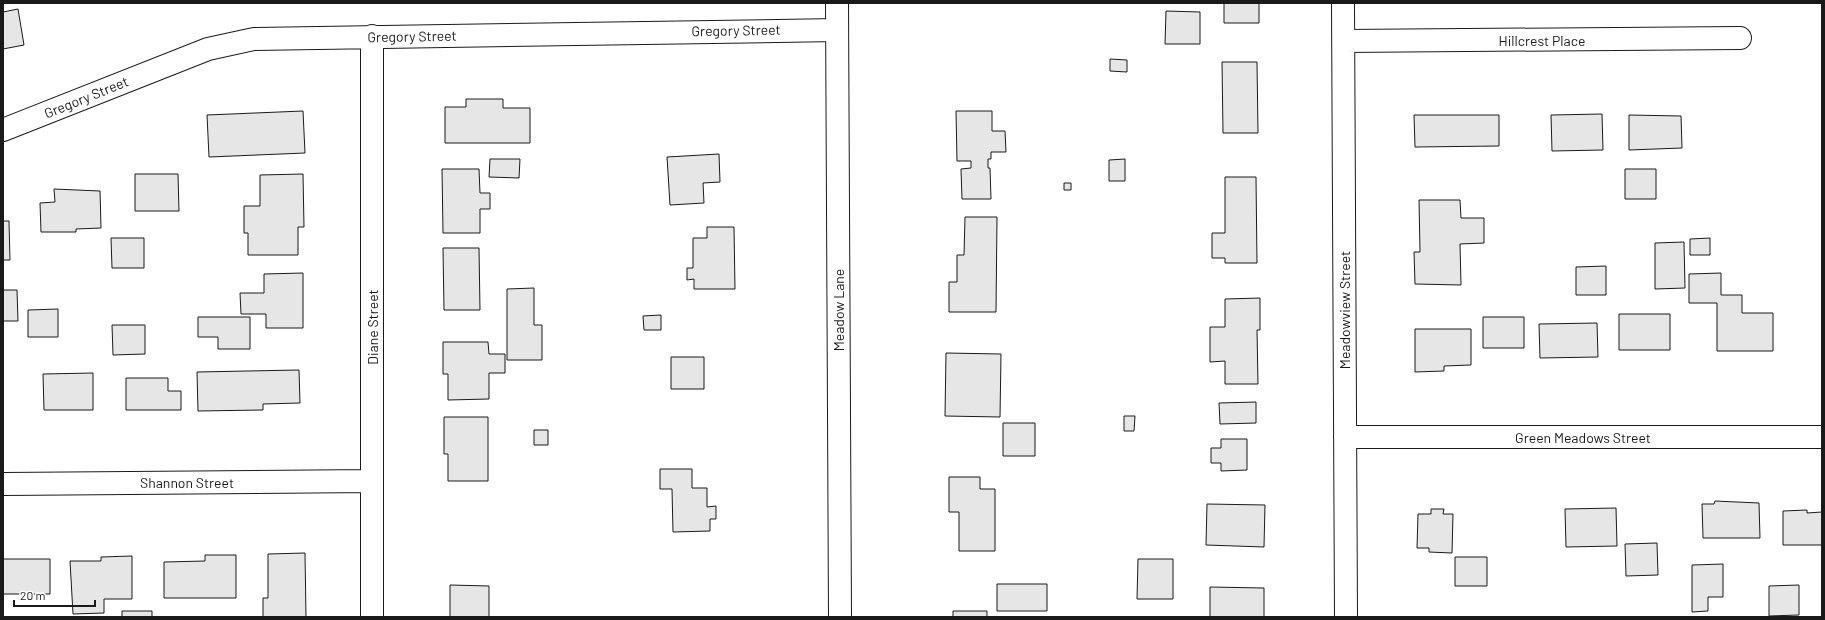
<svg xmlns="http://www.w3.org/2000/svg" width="1825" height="620" viewBox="0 0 1825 620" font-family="Barlow,sans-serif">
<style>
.building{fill:#e6e6e6;stroke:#1a1a1a}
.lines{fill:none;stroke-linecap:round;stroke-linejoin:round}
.street-casing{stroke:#1a1a1a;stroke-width:24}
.street{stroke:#fff;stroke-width:22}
.labels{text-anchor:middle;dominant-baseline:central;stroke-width:3;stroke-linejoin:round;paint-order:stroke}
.street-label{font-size:14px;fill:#1a1a1a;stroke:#fff}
</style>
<rect width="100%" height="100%" fill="#fff"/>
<path class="building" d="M1224,3H1259V23H1224Z
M18,9L24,45L3,49V12Z
M1166,11L1200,12V44H1165Z
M1110,59L1127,60V72L1110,71Z
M1222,62H1257L1258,133H1223Z
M466,99H503V108H530V143H445V107H466Z
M303,111L305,153L209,157L207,115Z
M956,111H992V131H1005L1006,152H991V159H988V168H990L991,199H962L961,169L971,168V161H957Z
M1602,114L1603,150L1552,151L1551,115Z
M1414,115H1499V146L1415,147Z
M1629,115L1681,116L1682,148L1629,150Z
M719,154L720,182L703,183L704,203L670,205L667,157Z
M490,159H520L519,178L489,177Z
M1125,159V181H1109V160Z
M442,169H479L480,193H490V209H480V233H443Z
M1625,169H1656V199H1625Z
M135,174H178L179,211H135Z
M303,174L304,227H298V255H248V233H244V206H260V175Z
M1225,177H1256L1257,263H1225V258H1212V233H1225Z
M1064,183H1071V190H1064Z
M54,189L100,191L101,228L76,229V232H41L40,203L55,202Z
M1419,200H1460L1461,218H1484V243L1460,244L1461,285L1415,284L1414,252H1420Z
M965,217H997L996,312H949V282H957V255H964Z
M3,221H9L10,260H3Z
M707,227H734L735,289H694V279L687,280V268H693V238H707Z
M111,238H144V268H112Z
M1710,238V255H1690V239Z
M1684,242L1685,288L1655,289V243Z
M443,248H479L480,310H444Z
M1606,266V295H1576V267Z
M303,273V328H266V314H241L240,293H264V274Z
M1721,273V295H1742V313H1773V351H1717V303H1689V274Z
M534,288V325H542V360H507V289Z
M3,290H17L18,321H3Z
M1260,298V330H1257L1258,384H1225V361L1210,362V327H1225V299Z
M58,309V337H28V310Z
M1619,314H1670V350H1619Z
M661,315V330H644L643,316Z
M198,317H250V349H218V337H198Z
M1483,317H1524V348H1483Z
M1597,323L1598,357L1540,358L1539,324Z
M112,325H145V354L113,355Z
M1415,329H1471V365L1444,366V371L1415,372Z
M443,342H488L489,354H505V373H489V399L448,400V374H443Z
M946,353L1001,354L1000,417L945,416Z
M671,357H704V389H671Z
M299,370L300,403L263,404V410L198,411L197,372Z
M93,373V410H44L43,374Z
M126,378H168V391H181V410H126Z
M1256,402V423L1220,424L1219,403Z
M1124,416H1135L1134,431H1124Z
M444,417H488V481H448V454H444Z
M1003,423H1035V456H1003Z
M534,430H548V445H534Z
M1221,439H1247V470L1221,471V463H1211V448H1221Z
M660,469H692V488H707V507L716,506V519H710V531L673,532L672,489H660Z
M949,477H980V489H995V551H959V512H949Z
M1715,501L1759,503L1760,538H1703L1702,504H1714Z
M1207,504L1265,505L1264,547L1206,545Z
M1616,508L1617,546L1566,547L1565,509Z
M1431,509H1444L1443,514H1453L1452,553L1429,552V548H1417L1418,514H1431Z
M1807,510V513L1822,512V545H1783V511Z
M1657,543L1658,575L1626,576L1625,544Z
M305,553L306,617H263V598H268V554Z
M205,555H236V598H164V562L205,561Z
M132,556V599H104V613L73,614L70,561H101V557Z
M1455,557H1487V586H1455Z
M3,559H50V594H3Z
M1138,559H1173V599H1137Z
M1723,564V597H1708V611L1692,612V565Z
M997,584H1047V611H997Z
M450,585L489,586V617H450Z
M1799,585V615L1769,616V586Z
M1210,587L1264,588V617H1210Z
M122,611H152V617H122Z
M953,611H987V617H953Z"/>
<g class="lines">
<defs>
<path id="street" d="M837,3L840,617
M1343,3L1346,617
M1344,41L1740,38
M3,130L208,49L254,39L837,30
M1345,437H1822
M3,484L371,481
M372,617V36"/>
</defs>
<use href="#street" class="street-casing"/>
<use href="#street" class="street"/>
</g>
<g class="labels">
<g class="street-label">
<text transform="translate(736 30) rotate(-1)">Gregory Street</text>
<text transform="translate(412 36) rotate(-1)">Gregory Street</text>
<text x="1542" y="40">Hillcrest Place</text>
<text transform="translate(86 97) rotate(-22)">Gregory Street</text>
<text transform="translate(838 310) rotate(-90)">Meadow Lane</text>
<text transform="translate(1344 310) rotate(-90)">Meadowview Street</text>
<text transform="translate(372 327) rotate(-90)">Diane Street</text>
<text x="1583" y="437">Green Meadows Street</text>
<text x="187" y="482">Shannon Street</text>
</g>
</g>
<rect width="1825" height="620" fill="none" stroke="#1a1a1a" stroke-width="8"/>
<path d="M14 600v6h81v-6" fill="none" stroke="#1a1a1a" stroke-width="2"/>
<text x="20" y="600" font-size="12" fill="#1a1a1a" stroke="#ffffff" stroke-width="3" paint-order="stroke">20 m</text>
</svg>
